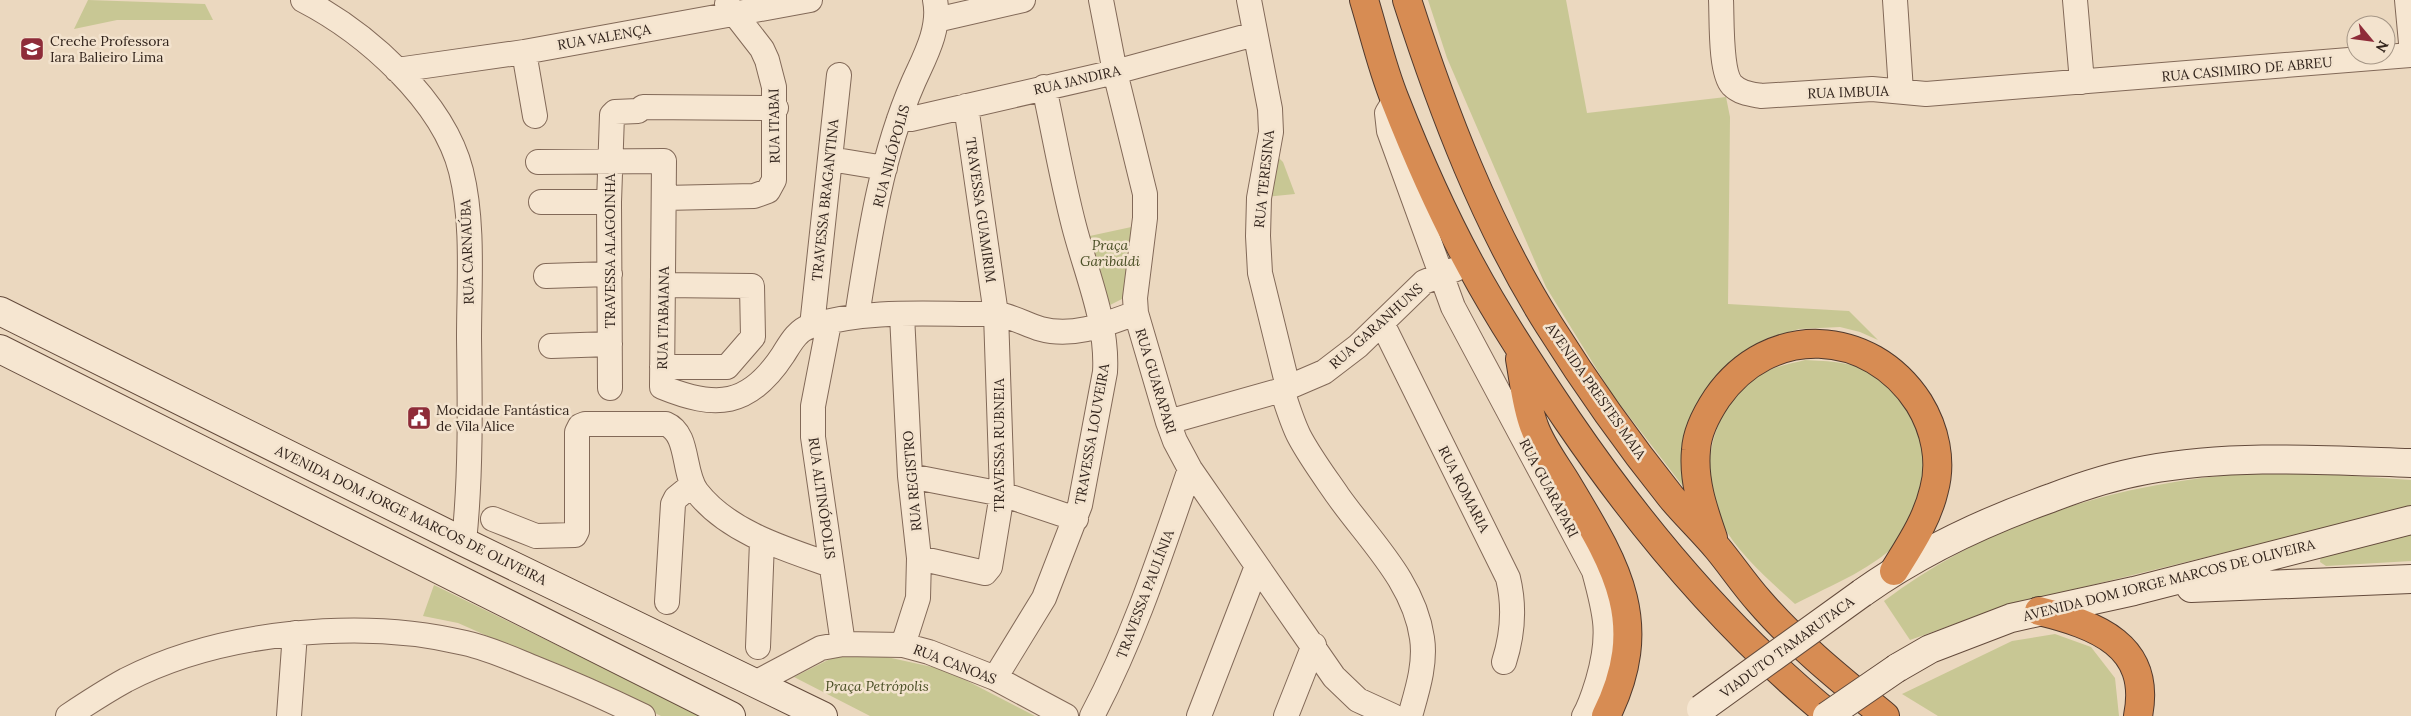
<svg xmlns="http://www.w3.org/2000/svg" width="2411" height="716" viewBox="0 0 2411 716" font-family="Lora,serif">
<style>
.green{fill:#c8c794}
.lines{fill:none;stroke-linecap:round;stroke-linejoin:round}
.street-casing{stroke:#826958;stroke-width:26}
.secondary-casing{stroke:#644b3c;stroke-width:30}
.highway-casing{stroke:#50392d;stroke-width:30}
.street{stroke:#f6e6d1;stroke-width:24}
.secondary{stroke:#f6e6d1;stroke-width:28}
.highway{stroke:#d78c53;stroke-width:28}
.secondary-bridge-casing{stroke:#644b3c;stroke-width:30;stroke-linecap:butt}
.secondary-bridge{stroke:#f6e6d1;stroke-width:28}
.labels{text-anchor:middle;dominant-baseline:central;stroke-width:5;stroke-linejoin:round;paint-order:stroke}
.street-label{font-size:14px;fill:#32241c;stroke:#f3e3ce}
.poi-label{font-size:14px;fill:#32241c;stroke:#f3e3ce;text-anchor:start}
.park-label{font-size:14px;font-style:italic;fill:#494e24;stroke:#f3e3ce}
</style>
<rect width="100%" height="100%" fill="#ebd8bf"/>
<path class="green" d="M88,0L205,4L213,20H117L74,29Z
M1428,0H1566L1587,113L1726,97L1730,117L1728,304L1849,311L1878,340L1860,332L1840,327L1799,329L1767,338L1731,361L1710,386L1692,498L1612,394L1546,287L1447,58Z
M1278,157L1283,162L1295,194L1266,197Z
M1136,226L1124,298L1110,305L1104,303L1085,237Z
M1805,360C1829,361 1854,362 1875,375C1927,409 1943,486 1904,536C1877,568 1831,585 1795,604C1768,579 1739,555 1721,522C1694,469 1715,393 1772,369C1782,365 1794,363 1805,360Z
M2253,473L2325,474L2411,480V507L2039,598L1974,617L1910,640L1884,601C1991,520 2121,482 2253,473Z
M2411,532V561L2326,566L2320,562L2321,554Z
M434,585L702,716H661L596,684L458,623L423,616Z
M2055,634L2091,647L2115,678L2119,716H1938L1902,694L2012,641Z
M873,654L946,670L1035,716H870L794,677L838,655Z"/>
<g class="lines">
<defs>
<path id="street" d="M303,0C365,32 443,100 461,171C474,223 469,284 469,338C470,406 471,475 464,542
M1101,0L1115,72L1145,194V218L1135,298L1136,313L1168,422L1175,441L1190,469L1334,677L1358,700L1393,716
M1249,0L1270,109L1271,132L1259,198L1258,236L1260,273L1288,387
M1721,0C1722,19 1720,72 1732,85C1740,93 1750,94 1761,96L1872,89L1926,94L2411,55
M1895,0L1901,91
M2075,0L2082,82
M2407,0L2411,43
M936,20L1023,0
M524,52L535,116
M397,70L524,52L810,0
M1395,100L1387,113L1389,131L1453,307L1594,571C1606,615 1611,635 1598,680C1594,693 1591,704 1584,716
M899,119H911L1115,72L1255,34
M830,159L885,168
M538,162L664,161L662,387C716,409 749,407 783,355C790,344 797,330 811,326C870,308 936,315 996,314C1013,316 1026,325 1041,329C1073,338 1106,324 1136,313
M664,198L754,196L768,191L774,180V87L767,60L762,49L727,4
M541,202H609
M546,276L610,274
M902,315L910,476L919,558L918,598L903,645
M857,316C869,239 881,156 913,83C924,58 941,29 935,0
M829,323L813,406V437L843,644
M1382,323L1508,578C1515,607 1513,634 1504,662
M812,326L839,75
M551,346L610,344
M662,367H727L753,337L752,286L663,285
M610,388L609,202L612,115L615,112L638,111L643,107L776,108
M1282,390C1287,405 1292,422 1299,436C1310,457 1325,477 1338,496C1370,541 1414,582 1422,638C1426,664 1417,691 1410,716
M1168,422L1282,390L1324,372L1358,346L1424,282L1456,269
M910,476L1002,494L1076,519
M493,519L536,536L575,535L577,531V432L580,426L585,424H666C690,434 682,473 697,492C728,532 785,549 831,565
M919,558L985,573L990,567L1002,494L996,314L966,106
M667,602L673,504L676,498L692,485
M758,647L762,541
M995,678L1044,598L1080,505L1105,372C1108,322 1086,273 1074,226C1062,180 1054,133 1044,87
M755,683L821,648L843,644L903,645L929,652L995,678L1066,716
M68,716C86,704 106,691 126,680C221,631 361,618 465,643C488,648 510,658 532,667C570,682 606,698 643,716
M289,716L295,633
M1092,716C1134,637 1161,553 1190,469
M1199,716L1257,566
M1286,716L1314,645"/>
<path id="secondary" d="M0,311L464,542L823,716
M0,349L731,716
M2191,588L2411,579
M1862,593C1921,551 1983,522 2051,498C2082,486 2113,476 2146,470C2232,454 2323,460 2411,463
M1897,668L1930,649L2011,618L2134,591L2411,520"/>
<path id="highway" d="M1364,0C1374,33 1382,68 1395,100C1417,156 1442,213 1471,266C1500,320 1534,371 1568,421C1643,531 1728,632 1831,716
M1407,0C1443,112 1486,225 1549,325C1586,384 1627,442 1671,497C1686,515 1703,531 1718,549C1732,566 1744,584 1759,601C1796,644 1841,680 1885,716
M1520,359C1524,381 1526,405 1534,426C1541,446 1555,464 1566,482C1615,564 1653,621 1606,716
M1713,538C1703,509 1693,481 1696,450C1697,431 1707,413 1717,398C1769,323 1870,327 1919,403C1935,429 1942,461 1934,490C1927,520 1910,545 1894,571
M2039,611C2096,625 2152,645 2138,716"/>
</defs>
<use href="#street" class="street-casing"/>
<use href="#secondary" class="secondary-casing"/>
<use href="#highway" class="highway-casing"/>
<use href="#street" class="street"/>
<use href="#secondary" class="secondary"/>
<use href="#highway" class="highway"/>
<defs>
<path id="secondary-bridge" d="M1701,709L1862,593
M1827,716L1897,668"/>
</defs>
<use href="#secondary-bridge" class="secondary-bridge-casing"/>
<use href="#secondary-bridge" class="secondary-bridge"/>
</g>
<defs>
<symbol id="school-square" viewBox="-11 -11 22 22"><rect x="-9" y="-9" width="18" height="18" rx="4" fill="#8e2c39" stroke="#f3e3ce"/><path d="M0-5L7-2L0 1L-7-2ZM-4 1L0 2.5L4 1V4Q0 6-4 4Z" fill="#fff"/></symbol>
<symbol id="civic-square" viewBox="-11 -11 22 22"><rect x="-9" y="-9" width="18" height="18" rx="4" fill="#8e2c39" stroke="#f3e3ce"/><path d="M-.6-6.5H3V-4.5H.6V-3L4-1V1h2V6H-6V1h2V-1L-.6-3ZM-1.2 2.5V6h2.4V2.5Z" fill="#fff"/></symbol>
</defs>
<g fill-rule="evenodd">
<use href="#school-square" x="18" y="35" width="28" height="28"/>
<use href="#civic-square" x="405" y="404" width="28" height="28"/>
</g>
<g class="labels">
<g class="street-label">
<text transform="translate(604 37) rotate(-10)">RUA VALENÇA</text>
<text transform="translate(2247 69) rotate(-5)">RUA CASIMIRO DE ABREU</text>
<text transform="translate(1077 80) rotate(-13)">RUA JANDIRA</text>
<text transform="translate(1848 92) rotate(-2)">RUA IMBUIA</text>
<text transform="translate(774 126) rotate(-91)">RUA ITABAI</text>
<text transform="translate(891 156) rotate(-75)">RUA NILÓPOLIS</text>
<text transform="translate(1264 179) rotate(-84)">RUA TERESINA</text>
<text transform="translate(825 200) rotate(-84)">TRAVESSA BRAGANTINA</text>
<text transform="translate(981 210) rotate(82)">TRAVESSA GUAMIRIM</text>
<text transform="translate(610 251) rotate(-90)">TRAVESSA ALAGOINHA</text>
<text transform="translate(467 252) rotate(-92)">RUA CARNAÚBA</text>
<text transform="translate(663 318) rotate(-89)">RUA ITABAIANA</text>
<text transform="translate(1376 326) rotate(-42)">RUA GARANHUNS</text>
<text transform="translate(1156 381) rotate(73)">RUA GUARAPARI</text>
<text transform="translate(1596 391) rotate(55)">AVENIDA PRESTES MAIA</text>
<text transform="translate(1092 434) rotate(-80)">TRAVESSA LOUVEIRA</text>
<text transform="translate(999 445) rotate(-90)">TRAVESSA RUBNEIA</text>
<text transform="translate(912 481) rotate(-95)">RUA REGISTRO</text>
<text transform="translate(1549 488) rotate(62)">RUA GUARAPARI</text>
<text transform="translate(1464 489) rotate(63)">RUA ROMARIA</text>
<text transform="translate(822 498) rotate(82)">RUA ALTINÓPOLIS</text>
<text transform="translate(411 515) rotate(26)">AVENIDA DOM JORGE MARCOS DE OLIVEIRA</text>
<text transform="translate(2169 580) rotate(-14)">AVENIDA DOM JORGE MARCOS DE OLIVEIRA</text>
<text transform="translate(1145 594) rotate(-69)">TRAVESSA PAULÍNIA</text>
<text transform="translate(1787 647) rotate(-36)">VIADUTO TAMARUTACA</text>
<text transform="translate(955 664) rotate(21)">RUA CANOAS</text>
</g>
<g class="poi-label">
<text x="50" y="41">Creche Professora<tspan x="50" dy="16">Iara Balieiro Lima</tspan></text>
<text x="436" y="410">Mocidade Fantástica<tspan x="436" dy="16">de Vila Alice</tspan></text>
</g>
<g class="park-label">
<text x="1110" y="245">Praça<tspan x="1110" dy="16">Garibaldi</tspan></text>
<text x="877" y="686">Praça Petrópolis</text>
</g>
</g>
<g transform="translate(2371 40) rotate(119)"><circle r="24" fill="#f3e3ce" stroke="#a69787"/>
<path d="M0-4L9 19L0 12L-9 19Z" fill="#8e2c39"/>
<text y="-8" font-size="14" font-weight="bold" text-anchor="middle" fill="#32241c">N</text>
</g>
</svg>
